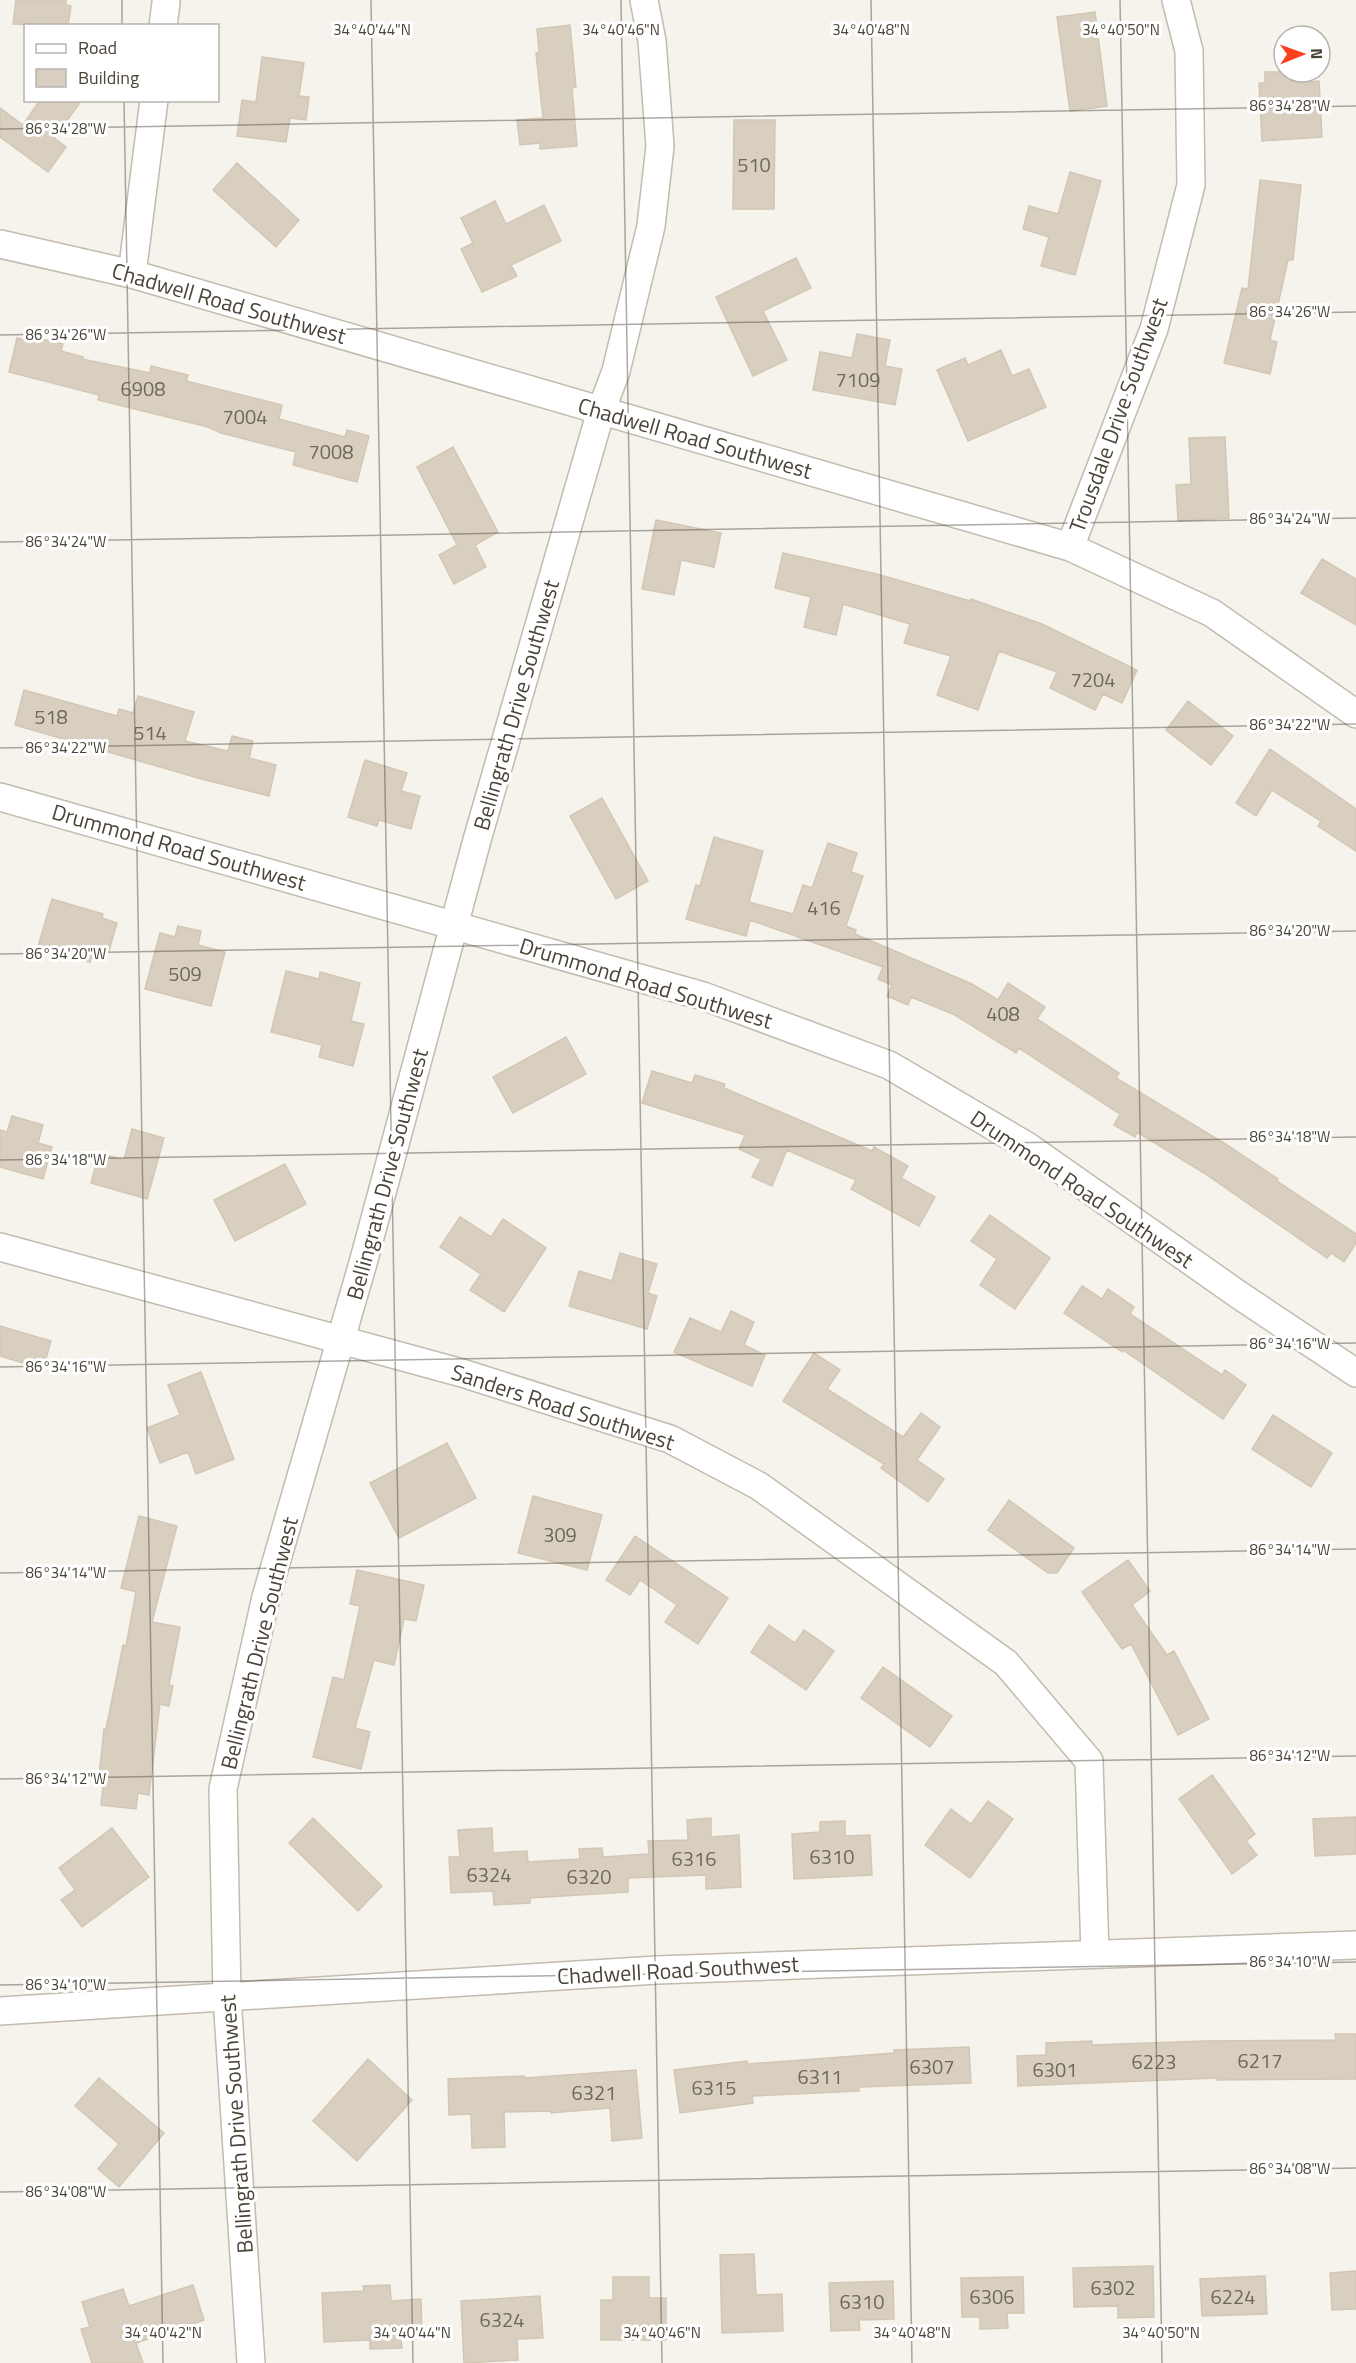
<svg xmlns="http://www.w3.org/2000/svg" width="1356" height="2363" viewBox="0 0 1356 2363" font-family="'Titillium Web',sans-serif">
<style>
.building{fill:#d8cfc1;stroke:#d3c7b4;stroke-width:1.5}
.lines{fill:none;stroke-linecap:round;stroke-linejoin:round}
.street-casing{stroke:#c2bbae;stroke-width:30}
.street{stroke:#fff;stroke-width:27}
.ticks{fill:none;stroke:#4b4439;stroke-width:1.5;stroke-opacity:0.45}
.labels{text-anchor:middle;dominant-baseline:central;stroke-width:6;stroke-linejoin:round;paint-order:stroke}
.number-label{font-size:20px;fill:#6e675b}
.street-label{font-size:22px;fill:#4b4439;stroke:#fff}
.ticks-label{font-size:15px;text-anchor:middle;fill:#4b4439;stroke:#fff;stroke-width:6;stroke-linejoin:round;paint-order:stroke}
</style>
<rect width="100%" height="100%" fill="#f6f3ec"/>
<path class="building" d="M16,0H66V5L71,6L68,26L13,24Z
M1095,12L1107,106L1070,111L1057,17Z
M570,25L576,87L572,88L577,146L540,149V143L520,145L517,120L543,118L536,53L539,52L537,29Z
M262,57L304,63L299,96L309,97L306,120L290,118L286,142L237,136L242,100L256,102Z
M1265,72H1297V83L1319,81L1322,137L1262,141L1259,83H1265Z
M40,100H82L54,138L66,147L48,172L0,137V108L23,125Z
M734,120H775L774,209H733Z
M237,163L299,220L276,247L213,190Z
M1070,172L1101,181L1075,275L1041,266L1049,237L1023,229L1029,206L1058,214Z
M1260,180L1301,185L1293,260H1288L1270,340L1277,342L1270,374L1224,363L1242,288L1248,289Z
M495,201L506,224L544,205L561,241L511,265L517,276L482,292L461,249L473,243L461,218Z
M796,258L811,288L763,311L787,360L753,376L716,297Z
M857,334L890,340L885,366L902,369L895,405L813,390L820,352L852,358Z
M34,337L63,344L61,351L83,357L82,359L150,373L151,366L188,375L186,381L282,405L279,419L345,437L347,430L369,436L357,482L293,465L296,452L221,433L208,427L98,400L99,395L9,372L17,338L32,342Z
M1001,350L1012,376L1029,369L1046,407L968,441L937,370L965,358L968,365Z
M1225,437L1229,518L1178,521L1176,485L1191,484L1189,438Z
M453,447L498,532L475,545L486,567L454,584L439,555L457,545L417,467Z
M656,520L721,533L714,567L681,560L674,595L642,589Z
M783,553L877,574L970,601L971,599L1042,624L1137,670L1122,703L1103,694L1095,710L1050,688L1057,672L999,651L978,710L937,695L951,656L904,643L910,624L843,604L836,635L804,627L811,597L775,588Z
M1322,559L1356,579V625L1301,593Z
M24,690L117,716L119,709L133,713L138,696L194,712L185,741L228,751L232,736L253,741L249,758L276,765L269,796L198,778L15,725Z
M1188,701L1233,736L1211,765L1166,730Z
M1270,749L1356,809V851L1318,826L1321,821L1272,790L1256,816L1236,803Z
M365,760L407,773L401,791L420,796L411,829L379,820L377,826L348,817Z
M602,798L648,881L616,899L570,816Z
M714,837L763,851L749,902L793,914L803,885L812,888L828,843L857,853L851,872L863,876L846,926L856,930L855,934L972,984L998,1000L1008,983L1045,1007L1037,1019L1119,1073L1116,1078L1227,1145L1278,1179L1277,1181L1356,1234V1243L1344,1262L1331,1253L1327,1258L1204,1173L1137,1132L1135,1137L1114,1125L1120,1114L1019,1048L1016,1053L953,1014L911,997L908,1005L887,996L892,985L878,979L883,967L750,920L746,936L686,919L696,885L700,886Z
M52,899L103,914L102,918L117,923L109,951L95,947L90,962L38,946Z
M178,926L201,931L198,945L225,952L211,1006L145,989L160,933L175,937Z
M286,971L319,979L320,972L360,983L351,1021L364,1024L353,1066L319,1057L322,1045L271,1032Z
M566,1037L586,1074L513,1113L493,1077Z
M652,1071L692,1083L695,1075L725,1084L724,1088L872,1151L874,1147L908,1166L901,1178L935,1197L919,1226L851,1189L856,1180L787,1150L772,1186L752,1177L761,1159L739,1149L745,1135L642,1103Z
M12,1116L43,1125L38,1143L52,1147L43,1179L0,1167V1130L7,1132Z
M132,1129L164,1138L147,1199L91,1183L99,1153L124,1160Z
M285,1164L306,1204L235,1241L214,1200Z
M990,1215L1050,1258L1015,1309L980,1285L997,1259L971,1241Z
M460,1217L491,1237L503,1219L546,1248L504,1312L470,1290L481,1274L440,1247Z
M620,1253L657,1264L648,1293L657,1296L647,1329L569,1306L579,1271L612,1281Z
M1082,1286L1102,1299L1108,1289L1134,1307L1130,1314L1222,1375L1225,1370L1246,1385L1223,1419L1123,1350L1122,1352L1064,1313Z
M731,1311L754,1322L744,1345L765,1355L752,1386L674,1352L690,1318L721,1332Z
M0,1326L51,1341L43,1369L0,1356Z
M814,1353L840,1370L827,1389L903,1437L921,1413L940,1427L917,1460L944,1479L928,1502L881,1468L884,1464L783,1401Z
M201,1372L234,1459L196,1474L188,1452L160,1463L147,1428L180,1415L168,1385Z
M1273,1415L1332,1453L1311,1487L1252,1449Z
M447,1443L476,1498L399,1538L370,1483Z
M533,1496L602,1515L587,1570L518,1553Z
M1009,1500L1074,1548L1057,1573H1048L988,1530Z
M139,1516L177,1526L152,1622L180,1627L169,1685L173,1686L169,1706L160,1704L149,1795L138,1793L136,1809L101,1805L103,1786H98L104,1729H106L123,1645L126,1646L136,1592L121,1588Z
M635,1536L728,1598L698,1644L665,1622L677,1605L640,1580L630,1595L606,1580Z
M1128,1560L1150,1591L1132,1605L1167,1655L1174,1651L1209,1719L1178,1735L1131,1644L1122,1649L1082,1592Z
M357,1570L424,1585L416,1621L404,1619L394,1665L374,1660L355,1728L370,1732L361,1769L313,1757L333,1677L344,1680L360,1606L350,1604Z
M769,1625L795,1643L804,1630L834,1651L806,1690L751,1652Z
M883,1667L952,1716L930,1747L861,1698Z
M1212,1775L1255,1834L1246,1841L1257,1855L1232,1874L1179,1799Z
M988,1801L1013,1819L970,1878L925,1845L951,1809L971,1824Z
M1356,1817V1854L1315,1856L1313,1819Z
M313,1818L382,1886L358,1911L289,1843Z
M711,1818V1837L739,1835L741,1887L706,1889V1875L628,1878V1892L530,1898V1903L494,1905L493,1891L451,1893L449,1857H460L458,1830L492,1828L493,1853L527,1851L528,1862L580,1859L579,1849L602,1848L603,1857L649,1854L648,1841L688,1840L687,1820Z
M845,1821V1836L870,1835L872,1875L794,1879L792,1834L820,1832V1822Z
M112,1828L149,1877L82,1927L61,1900L75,1890L59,1868Z
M1335,2034H1356V2079L1217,2080V2078L1018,2086L1017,2056L1046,2055V2043L1092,2041V2045L1205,2041L1336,2040Z
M969,2047L971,2083L859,2087V2091L752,2096L753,2103L680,2113L674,2070L747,2061L748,2064L894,2053V2050Z
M368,2059L412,2100L357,2161L313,2121Z
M636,2070L642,2138L612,2141L610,2108L551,2113V2111L504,2112L505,2147L472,2148L471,2114L449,2115L448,2079L524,2076V2078Z
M99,2078L164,2133L119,2187L98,2169L119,2144L75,2106Z
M754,2254L756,2295L782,2294L783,2331L722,2333L720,2255Z
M1153,2266L1154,2317L1118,2318V2306L1074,2307L1073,2268Z
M1356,2271V2309L1332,2310L1330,2273Z
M1265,2276L1267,2314L1202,2316L1200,2279Z
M613,2277H649V2298H666V2340H601V2300H613Z
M1023,2277L1024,2313H1007L1008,2328L980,2329V2317H962L961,2278Z
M893,2281L894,2319L859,2320L860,2330L831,2331L829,2283Z
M193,2285L204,2320L136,2343L143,2363H92L81,2329L90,2327L82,2302L123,2289L129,2306Z
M390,2285L391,2301L421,2299L422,2337L401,2338L402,2348L370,2349V2340L324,2342L322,2293L364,2291L363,2286Z
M540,2296L543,2338L517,2339L518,2360L464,2363L461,2301Z"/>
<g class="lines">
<defs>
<path id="street" d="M163,26L166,3
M0,244L132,274L1070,547L1212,613L1356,714
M132,274L154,100
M1070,547L1154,329L1191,185L1189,51L1176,0
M0,797L703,996L889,1065L1027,1146L1239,1295L1356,1373
M0,1247L462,1373L670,1439L759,1486L1006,1663L1089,1761L1095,1954
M0,2011L657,1970L1356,1945
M251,2363L227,1997L223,1789L266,1597L363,1263L477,840L601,411L616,371L651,226L660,146L652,41L644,0"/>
</defs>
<use href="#street" class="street-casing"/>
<use href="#street" class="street"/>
</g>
<path class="ticks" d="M122,0V26M371,0L413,2363M621,0L662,2363M871,0L912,2363M1120,0L1162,2363M124,100L163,2363M0,129L1356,106M0,335L1356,312M0,542L1356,518M0,748L1356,724M0,954L1356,931M0,1160L1356,1137M0,1367L1356,1343M0,1573L1356,1549M0,1779L1356,1756M0,1985L1356,1962M0,2192L1356,2168"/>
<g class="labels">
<g class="number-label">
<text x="754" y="164">510</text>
<text x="858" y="379">7109</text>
<text x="143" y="388">6908</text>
<text x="245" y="416">7004</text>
<text x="331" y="451">7008</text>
<text x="1093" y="679">7204</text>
<text x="51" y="716">518</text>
<text x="150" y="732">514</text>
<text x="824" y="907">416</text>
<text x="185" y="973">509</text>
<text x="1003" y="1013">408</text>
<text x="560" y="1534">309</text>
<text x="832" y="1856">6310</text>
<text x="694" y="1858">6316</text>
<text x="489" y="1874">6324</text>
<text x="589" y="1876">6320</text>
<text x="1260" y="2060">6217</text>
<text x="1154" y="2061">6223</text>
<text x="932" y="2066">6307</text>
<text x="1055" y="2069">6301</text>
<text x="820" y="2076">6311</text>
<text x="714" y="2087">6315</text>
<text x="594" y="2092">6321</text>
<text x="1113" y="2287">6302</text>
<text x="992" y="2296">6306</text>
<text x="1233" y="2296">6224</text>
<text x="862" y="2301">6310</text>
<text x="502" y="2319">6324</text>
</g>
<g class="street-label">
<text transform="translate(229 303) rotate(16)">Chadwell Road Southwest</text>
<text transform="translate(1118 415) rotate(-70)">Trousdale Drive Southwest</text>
<text transform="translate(695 438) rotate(16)">Chadwell Road Southwest</text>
<text transform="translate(516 705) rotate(-74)">Bellingrath Drive Southwest</text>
<text transform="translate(179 847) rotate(16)">Drummond Road Southwest</text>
<text transform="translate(646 983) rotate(17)">Drummond Road Southwest</text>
<text transform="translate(387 1174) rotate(-75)">Bellingrath Drive Southwest</text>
<text transform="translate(1082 1189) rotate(34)">Drummond Road Southwest</text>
<text transform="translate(563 1407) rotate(18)">Sanders Road Southwest</text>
<text transform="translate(259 1643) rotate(-76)">Bellingrath Drive Southwest</text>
<text transform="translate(678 1970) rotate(-3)">Chadwell Road Southwest</text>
<text transform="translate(236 2124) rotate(-94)">Bellingrath Drive Southwest</text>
</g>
</g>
<g class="ticks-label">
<text x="372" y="35">34°40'44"N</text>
<text x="621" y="35">34°40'46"N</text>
<text x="871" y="35">34°40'48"N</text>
<text x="1121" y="35">34°40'50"N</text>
<text x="1290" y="111">86°34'28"W</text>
<text x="66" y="134">86°34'28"W</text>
<text x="1290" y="317">86°34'26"W</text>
<text x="66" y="340">86°34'26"W</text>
<text x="1290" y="524">86°34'24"W</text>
<text x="66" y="547">86°34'24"W</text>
<text x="1290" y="730">86°34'22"W</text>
<text x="66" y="753">86°34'22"W</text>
<text x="1290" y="936">86°34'20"W</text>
<text x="66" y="959">86°34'20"W</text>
<text x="1290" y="1142">86°34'18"W</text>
<text x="66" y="1165">86°34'18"W</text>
<text x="1290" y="1349">86°34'16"W</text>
<text x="66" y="1372">86°34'16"W</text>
<text x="1290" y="1555">86°34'14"W</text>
<text x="66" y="1578">86°34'14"W</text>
<text x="1290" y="1761">86°34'12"W</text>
<text x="66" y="1784">86°34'12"W</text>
<text x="1290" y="1967">86°34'10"W</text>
<text x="66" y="1990">86°34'10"W</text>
<text x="1290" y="2174">86°34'08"W</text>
<text x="66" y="2197">86°34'08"W</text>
<text x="163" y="2338">34°40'42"N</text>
<text x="412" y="2338">34°40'44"N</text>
<text x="662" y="2338">34°40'46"N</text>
<text x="912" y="2338">34°40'48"N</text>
<text x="1161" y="2338">34°40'50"N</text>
</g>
<rect x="24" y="24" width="195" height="78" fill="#ffffff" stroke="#b7b4b0" stroke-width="1.5"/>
<rect x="36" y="44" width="30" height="9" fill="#ffffff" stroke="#b7b4b0" stroke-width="1.5"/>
<text x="78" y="54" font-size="18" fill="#4b4439">Road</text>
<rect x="36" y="69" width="30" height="18" fill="#d8cfc1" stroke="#b7b4b0" stroke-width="1.5"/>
<text x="78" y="84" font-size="18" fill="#4b4439">Building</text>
<g transform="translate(1302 54) rotate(89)"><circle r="28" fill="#ffffff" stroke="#b7b4b0" stroke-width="1.5"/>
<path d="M0-4.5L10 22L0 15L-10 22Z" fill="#fc3f1d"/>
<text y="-9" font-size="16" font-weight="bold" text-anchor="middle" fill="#4b4439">N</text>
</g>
</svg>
